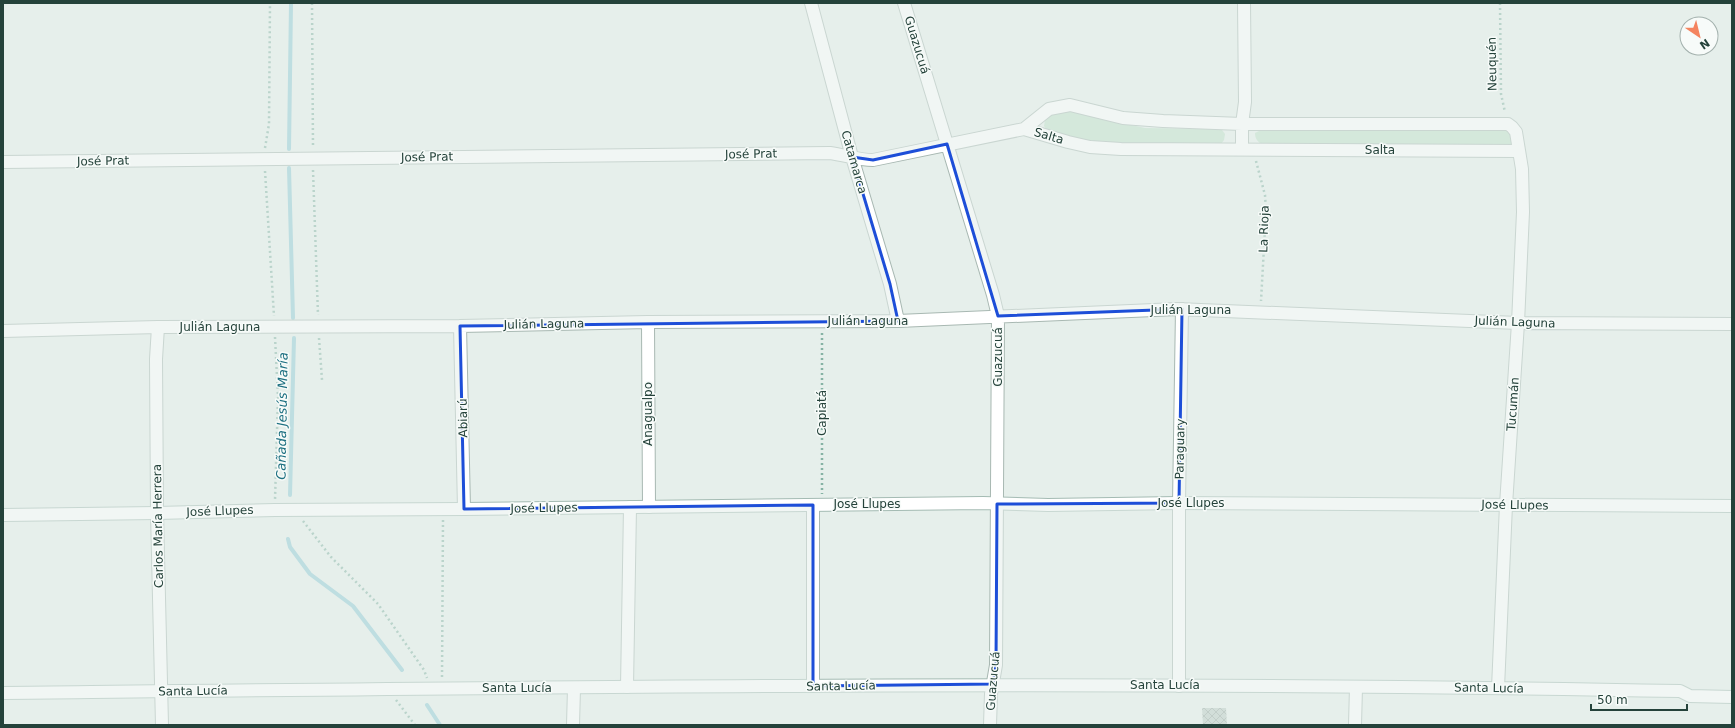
<svg xmlns="http://www.w3.org/2000/svg" width="1735" height="728" viewBox="0 0 1735 728" font-family="'DejaVu Sans',sans-serif">
<style>
.grass{fill:#bfe0c8}
.lines{fill:none;stroke-linecap:round;stroke-linejoin:round}
.stream{stroke:#8ec9d4;stroke-width:4}
.building{fill:url(#building-cross-hatch)}
.street-casing{stroke:#a8b8b2;stroke-width:14}
.secondary-casing{stroke:#a4bbb3;stroke-width:14}
.path{stroke:#86b3a5;stroke-width:2.5;stroke-dasharray:2 3;stroke-linecap:butt}
.street{stroke:#fff;stroke-width:12}
.secondary{stroke:#fff;stroke-width:12}
.marked{fill:none;stroke:#1d4ed8;stroke-width:3;stroke-linejoin:round}
.labels{text-anchor:middle;dominant-baseline:central;stroke-width:3;stroke-linejoin:round;paint-order:stroke}
.street-label{font-size:12px;fill:#24423a;stroke:#f7fbf9}
.water-label{font-size:13px;font-style:italic;fill:#1c6f80;stroke:#f7fbf9}
</style>
<defs>
<pattern id="building-cross-hatch" width="8" height="8" patternUnits="userSpaceOnUse"><rect width="8" height="8" fill="#bbcac4"/><path d="M0 0l8 8M0 8l8-8" fill="none" stroke="#98a6a0"/></pattern>
</defs>
<rect width="100%" height="100%" fill="#e6efeb"/>
<path class="grass" d="M1061,112H1071L1081,114L1145,128L1218,129L1222,130L1225,134L1224,140L1221,144L1111,147L1048,132L1044,126L1045,120L1052,115Z
M1263,129H1507L1510,131L1514,142L1509,146L1263,145C1258,142 1255,139 1255,133Z"/>
<g class="lines">
<path class="stream" d="M289,149L291,3
M289,168L293,318
M290,495L294,338
M288,539L290,547L310,574L353,606L402,670
M427,705L440,725"/>
</g>
<path class="building" d="M1202,708H1226L1227,725H1203Z"/>
<g class="lines">
<defs>
<path id="street" d="M811,3L852,157L890,284L898,321
M904,3L993,295L998,316L996,665L991,694L990,725
M1024,129L1049,109L1070,105L1123,118L1163,121L1242,124H1508L1512,127L1516,132L1522,169L1523,212L1518,323L1506,505L1498,688
M1242,149V124L1245,102L1244,3
M3,162L830,153C845,155 858,160 873,160L1024,129L1068,142L1090,147L1121,149L1519,151
M648,322L649,507
M460,326L464,509
M158,327L156,359L157,513L162,725
M3,331L158,327L460,326L648,322L898,321L1177,309L1518,323L1732,324
M813,686V505
M1179,686V503L1182,309
M627,687L630,507
M573,725L574,688
M1355,725L1356,687"/>
<path id="secondary" d="M3,515L157,513L275,510L464,509L983,503L1048,505L1179,503L1732,506
M3,693C562,687 1121,680 1680,691L1690,696L1732,697"/>
</defs>
<use href="#street" class="street-casing"/>
<use href="#secondary" class="secondary-casing"/>
<path class="path" d="M312,3L313,147
M1500,3L1501,94L1505,112
M265,148L269,124L270,3
M1256,161L1265,195L1266,211L1261,301
M313,170L318,315
M265,171L274,316
M822,333V494
M275,337L278,397L275,500
M319,338L322,380
M303,521L331,557L378,604L424,670L427,678
M442,677L443,520
M396,700L415,725"/>
<use href="#street" class="street"/>
<use href="#secondary" class="secondary"/>
</g>
<path d="M0 0H1735V728H0ZM947,144L998,316L1182,309L1179,503L997,504L996,665L993,684L813,686V505L464,509L460,326L898,321L890,284L852,157L873,160Z" fill="#e6efeb" fill-opacity=".55" fill-rule="evenodd"/>
<path class="marked" d="M947,144L998,316L1182,309L1179,503L997,504L996,665L993,684L813,686V505L464,509L460,326L898,321L890,284L852,157L873,160Z"/>
<g class="labels">
<g class="street-label">
<text transform="translate(917 45) rotate(73)">Guazucuá</text>
<text transform="translate(1492 64) rotate(-91)">Neuquén</text>
<text transform="translate(1049 136) rotate(17)">Salta</text>
<text x="1380" y="150">Salta</text>
<text transform="translate(751 154) rotate(-1)">José Prat</text>
<text transform="translate(427 157) rotate(-1)">José Prat</text>
<text transform="translate(103 161) rotate(-1)">José Prat</text>
<text transform="translate(854 162) rotate(74)">Catamarca</text>
<text transform="translate(1264 229) rotate(-88)">La Rioja</text>
<text x="1191" y="310">Julián Laguna</text>
<text x="868" y="321">Julián Laguna</text>
<text transform="translate(1515 322) rotate(2)">Julián Laguna</text>
<text transform="translate(544 324) rotate(-1)">Julián Laguna</text>
<text x="220" y="327">Julián Laguna</text>
<text transform="translate(998 357) rotate(-90)">Guazucuá</text>
<text transform="translate(1513 404) rotate(-86)">Tucumán</text>
<text transform="translate(822 413) rotate(-90)">Capiatá</text>
<text transform="translate(648 414) rotate(-90)">Anagualpo</text>
<text transform="translate(463 418) rotate(-91)">Abiarú</text>
<text transform="translate(1180 449) rotate(-89)">Paraguary</text>
<text x="1191" y="503">José Llupes</text>
<text x="867" y="504">José Llupes</text>
<text transform="translate(1515 505) rotate(1)">José Llupes</text>
<text transform="translate(544 508) rotate(-1)">José Llupes</text>
<text transform="translate(220 511) rotate(-2)">José Llupes</text>
<text transform="translate(158 526) rotate(-91)">Carlos María Herrera</text>
<text transform="translate(993 681) rotate(-85)">Guazucuá</text>
<text x="1165" y="685">Santa Lucía</text>
<text transform="translate(841 686) rotate(-1)">Santa Lucía</text>
<text x="517" y="688">Santa Lucía</text>
<text transform="translate(1489 688) rotate(1)">Santa Lucía</text>
<text transform="translate(193 691) rotate(-1)">Santa Lucía</text>
</g>
<g class="water-label">
<text transform="translate(282 416) rotate(-89)">Cañada Jesús María</text>
</g>
</g>
<rect width="1735" height="728" fill="none" stroke="#24423a" stroke-width="8"/>
<g transform="translate(1699 36) rotate(145)"><circle r="19" fill="#f7fbf9" stroke="#a3b1ad"/>
<path d="M0-3L7 15L0 10L-7 15Z" fill="#f4845f"/>
<text y="-6" font-size="11" font-weight="bold" text-anchor="middle" fill="#24423a">N</text>
</g>
<path d="M1591 704v6h96v-6" fill="none" stroke="#24423a" stroke-width="2"/>
<text x="1597" y="704" font-size="12" fill="#24423a" stroke="#f7fbf9" stroke-width="3" paint-order="stroke">50 m</text>
</svg>
